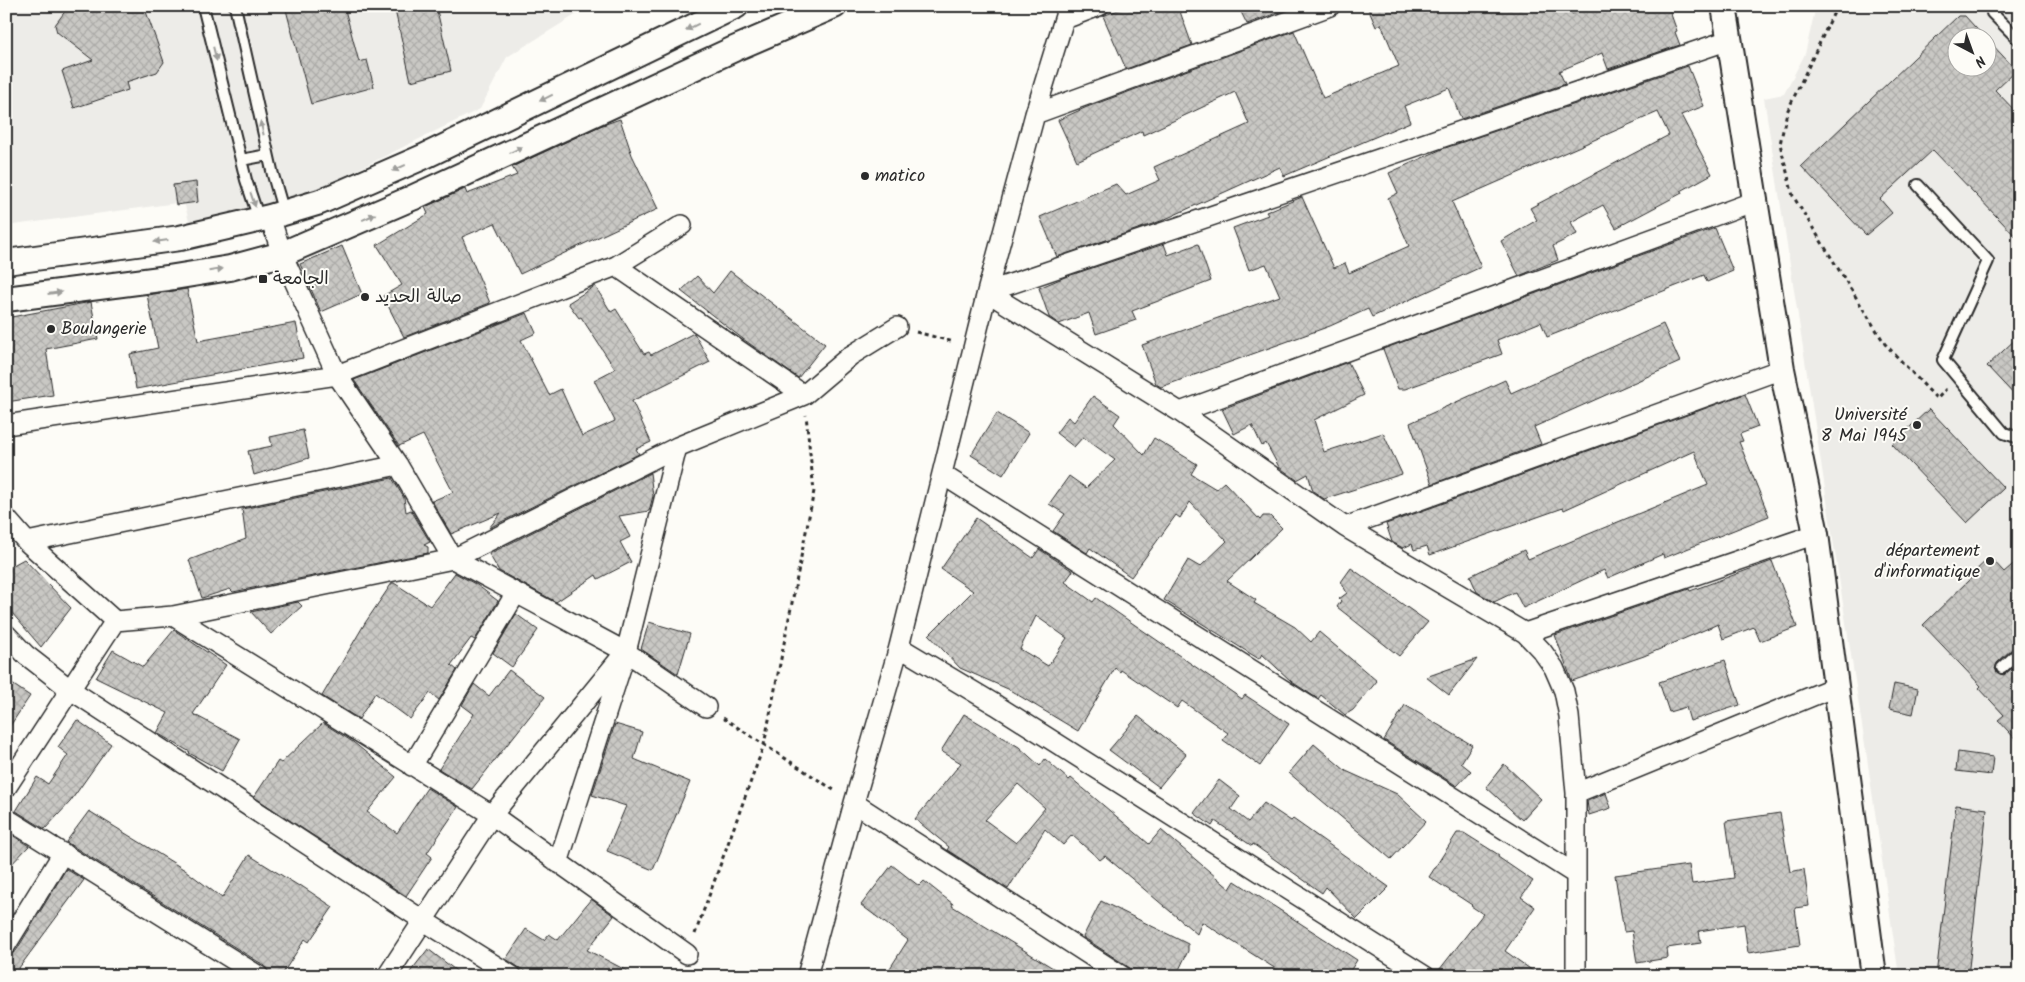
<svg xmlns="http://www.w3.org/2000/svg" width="2025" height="982" viewBox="0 0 2025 982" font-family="Kalam,'Playpen Sans Arabic',sans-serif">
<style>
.built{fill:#edece8;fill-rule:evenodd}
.building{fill:url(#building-cross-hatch);stroke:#2b2b2b;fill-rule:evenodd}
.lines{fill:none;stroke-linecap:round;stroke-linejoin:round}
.service-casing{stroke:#2b2b2b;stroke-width:14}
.minor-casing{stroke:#2b2b2b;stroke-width:22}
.tertiary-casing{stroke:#2b2b2b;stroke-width:28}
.path{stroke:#2b2b2b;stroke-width:3;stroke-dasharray:4 4;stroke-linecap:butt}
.service{stroke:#fdfcf7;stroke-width:10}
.minor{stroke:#fdfcf7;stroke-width:19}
.tertiary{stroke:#fdfcf7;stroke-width:24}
.oneway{fill:#9e9e9b}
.poi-dot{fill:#2b2b2b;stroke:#fdfcf7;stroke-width:2}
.labels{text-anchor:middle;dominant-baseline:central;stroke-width:4;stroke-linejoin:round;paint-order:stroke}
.poi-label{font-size:18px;fill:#2b2b2b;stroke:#fdfcf7;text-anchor:start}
</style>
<defs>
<pattern id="building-cross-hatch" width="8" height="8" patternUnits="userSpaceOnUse" patternTransform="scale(1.25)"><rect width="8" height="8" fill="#c9c8c4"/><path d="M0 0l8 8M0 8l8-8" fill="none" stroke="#adaca9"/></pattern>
</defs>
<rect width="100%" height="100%" fill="#fdfcf7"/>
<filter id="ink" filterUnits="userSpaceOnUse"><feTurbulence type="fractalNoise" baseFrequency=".02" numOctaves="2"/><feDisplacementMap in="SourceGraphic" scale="10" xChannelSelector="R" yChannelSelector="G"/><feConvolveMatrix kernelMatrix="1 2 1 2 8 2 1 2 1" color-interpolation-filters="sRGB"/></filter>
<g filter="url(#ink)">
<path class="built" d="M6,6H590L507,57L480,109L300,198L190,225L184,202L6,226Z
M1816,6H2019V976H1899L1866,751L1764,98L1784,94L1805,54ZM1958,38H1988V68H1958Z"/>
<path class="building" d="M69,6H144L164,62L157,72L126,82L128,90L74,108L62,71L93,60L57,32L55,25Z
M285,6H344L359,62L367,60L374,87L311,104Z
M394,6H436L451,71L411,81Z
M1128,6H1178L1192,45L1126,69L1103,16Z
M1238,6H1283L1285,10L1247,24Z
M1367,6H1569L1572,14L1592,6H1668L1677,31L1675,32L1680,45L1608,69L1602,53L1559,71L1565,84L1461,119L1449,88L1404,106L1410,122L1284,176L1280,167L1161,221L1057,257L1040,217L1116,184L1126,195L1160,180L1154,167L1249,124L1235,92L1143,135L1142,131L1077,161L1058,120L1087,107L1294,31L1323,98L1399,66L1381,24L1376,27Z
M1958,16H1965L1985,38H1958V68H1988V40L2016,70L1995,90L2019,115V240L1933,150L1880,199L1892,213L1866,235L1801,166Z
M1688,66L1704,106L1681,115L1712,174L1681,191L1682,193L1616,228L1603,205L1571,222L1577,234L1553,246L1558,260L1519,276L1501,241L1537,220L1530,208L1669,135L1658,112L1452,202L1481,267L1372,317L1368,309L1330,326L1161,387L1156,384L1142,345L1280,296L1266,264L1249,270L1233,228L1268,215L1266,212L1302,197L1334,268L1345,263L1349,273L1409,246L1388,198L1398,193L1389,173L1442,149Z
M620,119L632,155L658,209L520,274L495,223L462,237L490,303L404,337L383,296L402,285L377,245L428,214L425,207L465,189L467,194L517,175L512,167L600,126Z
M196,182L198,202L176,205L173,185Z
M1715,228L1733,271L1707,282L1704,275L1547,337L1541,322L1497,340L1502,354L1405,389H1398L1383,349Z
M1164,244L1168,255L1198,244L1211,281L1132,311L1136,320L1096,334L1089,313L1059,324L1049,317L1039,288L1065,277Z
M342,246L362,294L321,312L300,264Z
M730,271L825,344L798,378L743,339L681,291L697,276L713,293Z
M595,286L611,312L616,309L644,354L649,352L651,355L694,333L710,362L632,401L651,442L636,449L639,454L489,528L501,513L451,534L432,501L453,492L423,435L399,446L354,380L527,313L536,333L521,340L549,395L561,389L582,436L615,421L594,380L615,369L581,317L579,318L568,303Z
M187,289L198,341L296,323L303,358L136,389L130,354L158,348L147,295Z
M91,302L98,339L46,349L53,395L6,402V318Z
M1663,324L1680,362L1534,427L1541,444L1432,484L1410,423L1505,380L1511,393Z
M2019,336V400L1987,366Z
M1348,362L1364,395L1314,420L1324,452L1383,433L1402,474L1324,499L1313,491L1308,474L1297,480L1279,467L1266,443L1262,446L1252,425L1234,434L1222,409Z
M1745,394L1758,427L1740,434L1743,441L1739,442L1769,516L1664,558L1663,554L1608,578L1604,570L1523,608L1515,592L1494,602L1477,592L1470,576L1524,550L1528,559L1708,485L1694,451L1564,510L1563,508L1430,555L1427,546L1414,550L1412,544L1403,548L1392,542L1386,524Z
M1093,396L1120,415L1114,424L1144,455L1154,438L1197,464L1191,474L1216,489L1224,482L1260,520L1263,516H1270L1282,528L1227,581L1256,600L1254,603L1295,627L1311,642L1319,632L1377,681L1353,710L1345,715L1321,695L1318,699L1292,682L1262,654L1259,659L1164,600L1188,560L1200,567L1227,541L1190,502L1180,518L1176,515L1131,577L1090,548L1087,553L1053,531L1065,514L1049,504L1069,476L1086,488L1115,460L1083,437L1074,447L1056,433L1068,417L1074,422Z
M1929,409L2004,488L1967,523L1892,444Z
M997,413L1029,433L1003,475L971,455Z
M303,430L309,458L254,475L248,451L272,446L270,437Z
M650,473L653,496L649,511L619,516L630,537L620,542L631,562L598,579L596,575L556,602L499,571L489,554Z
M392,478L404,498L406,512L411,510L430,542L424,545L428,547V553L233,592L230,589L202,598L189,560L246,539L242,509Z
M976,518L1033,558L1039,549L1073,571L1065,582L1093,602L1096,598L1242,699L1245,695L1289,724L1260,766L1223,740L1228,733L1182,701L1177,708L1121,670L1120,672L1115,668L1078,731L1008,689L960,668L929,635L973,591L941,569ZM1036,616L1067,638L1048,666L1020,649Z
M1990,557L2004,572L2019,559V645L2014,647L1997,663L1995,669L2000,674L2004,675L2019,662V743L1998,720L2004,715L1979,688L1981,686L1923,625L1974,575L1973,573Z
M24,559L71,608L41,647L6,606V569Z
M1772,561L1797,627L1760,641L1754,627L1723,639L1718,624L1644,656L1572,681L1555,635L1689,589L1690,591Z
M1351,568L1428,622L1399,656L1337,607L1341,601L1339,599L1347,593L1341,582Z
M455,573L477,585L498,601L475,640L471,638L451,665L457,670L439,700L430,693L410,719L375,693L359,719L322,696L365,623L392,583H394L430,606Z
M298,602L302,606L271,634L251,612Z
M516,614L538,630L512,667L493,653Z
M649,622L690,634L678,674L641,649Z
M174,630L226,665L193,714L240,739L222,771L189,753L190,752L157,733L168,713L96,678L113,650L143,667Z
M1477,659L1449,695L1426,677Z
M1725,660L1740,705L1690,721L1686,707L1669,712L1659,682Z
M509,670L545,697L472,789L439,769L474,714L462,705L474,684L489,696Z
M6,680L30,696L6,732Z
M1894,684L1918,689L1913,714L1889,709Z
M1405,705L1472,745L1461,763L1471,771L1457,786L1384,740Z
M964,714L1019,747L1040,766L1045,759L1069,780L1071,778L1149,844L1161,830L1230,889L1235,881L1357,960L1347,976H1287L1202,922L1197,934L1105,856L1100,860L1072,835L1063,845L1045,829L1008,889L947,850L949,847L915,819L961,763L941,751ZM1018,784L1045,808L1016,843L985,820Z
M1138,716L1186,754L1159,787L1109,750Z
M77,720L111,744L70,802L45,829L16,811L37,777L48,784L68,755L58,747Z
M323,723L353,742L396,777L367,812L397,833L427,788L458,807L427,853L432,857L406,896L254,797L278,761L281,763Z
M615,724L642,732L634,759L690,782L653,870L607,851L626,806L592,795Z
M1314,744L1346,771L1397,794L1426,821L1391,859L1289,773Z
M1958,752L1993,757L1991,775L1956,771Z
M1504,764L1541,799L1522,820L1486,787Z
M1219,780L1240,796L1231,809L1248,822L1264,803L1291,821L1293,819L1389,887L1357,919L1326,887L1322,893L1253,844L1252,846L1215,821L1212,826L1194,813Z
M1606,793L1611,808L1589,815L1587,801Z
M1956,805L1987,809L1968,976H1936Z
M89,811L185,870L222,898L249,855L299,886L300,885L333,907L309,942L305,939L281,976H270L265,966L66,842Z
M1780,813L1790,872L1804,869L1809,906L1795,908L1800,945L1748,953L1744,924L1699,931L1701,943L1667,948L1668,958L1637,963L1632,931L1624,932L1615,875L1689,865L1692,884L1734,878L1726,821Z
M6,831L29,846L6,870Z
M1457,833H1464L1499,855L1498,857L1533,881L1521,897L1535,907L1505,951L1540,976H1436V974L1483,914L1471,906L1472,905L1429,877Z
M892,865L919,886L924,881L953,904L952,906L1066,976H885L908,940L861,905Z
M66,869L84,880L13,976H6V956L16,951Z
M591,899L614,916L587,950L637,976H532L506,959L526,929L544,940L549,934L558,940Z
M1101,901L1188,944V951L1176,976H1133L1130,968L1083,937Z
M428,949L463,976H407Z"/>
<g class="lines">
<defs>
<path id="service" d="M203,6L246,180L259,219
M235,6L273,175L284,213
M1992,13L2019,40
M241,160L268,155
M1918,185L1988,261L1943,360L2004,433L2019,438
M2002,668L2019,652
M2019,945V956"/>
<path id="minor" d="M1065,19L1099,6
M1035,114L1330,6
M270,217L282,254L337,375L398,465L453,559L626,652L706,707
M616,266L804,395L850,356L897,327
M987,292L1180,412L1345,527L1525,633L1542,651L1554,668L1564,691L1569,716L1576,793V976
M987,292L1729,40
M1180,412L1755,201
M6,425L337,375L616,266L682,225
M943,475L1575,874
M6,518L27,542L115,621L173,616L453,559L677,447L804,395
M1345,527L1782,369
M27,542L398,465
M173,616L492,815L687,954
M1525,633L1816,534
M6,634L26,655L71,690L424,921L512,976
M899,647L996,705L1425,976
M412,766L516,593
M6,788L115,621
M1576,793L1837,686
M854,803L1122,976
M6,818L259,976
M558,863L626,652L677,447
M6,945L63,853
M387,976L492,815L618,661
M807,976L854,803L899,647L987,292L1035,114L1068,6"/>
<path id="tertiary" d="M1724,6L1782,369L1816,534L1874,976
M6,262L180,238L270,217L320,202L423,157L736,6
M6,299L168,278L230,268L282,254L412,198L734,49L834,6"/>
</defs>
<use href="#service" class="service-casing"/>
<use href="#minor" class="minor-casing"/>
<use href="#tertiary" class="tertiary-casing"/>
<path class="path" d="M1837,6L1787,112L1780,144L1793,196L1885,344L1937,399L1946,389
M916,332L954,342
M723,718L837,792
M695,934L764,745L814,491L806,415"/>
<use href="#service" class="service"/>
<use href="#minor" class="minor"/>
<use href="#tertiary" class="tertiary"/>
</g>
<defs><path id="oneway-solid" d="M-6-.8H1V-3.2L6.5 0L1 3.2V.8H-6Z" transform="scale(1.25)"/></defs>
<g class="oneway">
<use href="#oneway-solid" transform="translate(692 27) rotate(154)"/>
<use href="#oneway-solid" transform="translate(215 54) rotate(76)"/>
<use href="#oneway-solid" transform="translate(546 98) rotate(154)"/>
<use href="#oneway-solid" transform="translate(262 128) rotate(-103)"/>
<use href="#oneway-solid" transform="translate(516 150) rotate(-25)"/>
<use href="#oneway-solid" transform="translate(399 168) rotate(155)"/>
<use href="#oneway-solid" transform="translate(253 200) rotate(71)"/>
<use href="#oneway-solid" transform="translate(369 217) rotate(-24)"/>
<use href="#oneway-solid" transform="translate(161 241) rotate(172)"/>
<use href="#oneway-solid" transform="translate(216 270) rotate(-9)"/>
<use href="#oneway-solid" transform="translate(55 293) rotate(-7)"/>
</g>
</g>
<g class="poi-dot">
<circle cx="865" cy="176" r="5"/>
<rect x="258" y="274" width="10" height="10" rx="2.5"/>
<circle cx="365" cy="297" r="5"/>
<circle cx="51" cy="329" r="5"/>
<circle cx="1917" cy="425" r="5"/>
<circle cx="1990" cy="561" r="5"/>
</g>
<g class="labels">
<g class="poi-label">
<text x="875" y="176">matico</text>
<text x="273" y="279">الجامعة</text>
<text x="375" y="297">صالة الحديد</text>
<text x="61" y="329">Boulangerie</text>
<text x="1907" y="415" text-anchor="end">Université<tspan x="1907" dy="21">8 Mai 1945</tspan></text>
<text x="1980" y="551" text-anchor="end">département<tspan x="1980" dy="21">d'informatique</tspan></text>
</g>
</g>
<rect width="2025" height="982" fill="none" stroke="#fdfcf7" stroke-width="25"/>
<rect x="12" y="12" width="2000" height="957" fill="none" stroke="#2b2b2b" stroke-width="2" filter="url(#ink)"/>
<g transform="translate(1972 52) rotate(139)"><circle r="24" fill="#fdfcf7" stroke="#a9a8a5"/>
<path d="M0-4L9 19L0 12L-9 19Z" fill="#2b2b2b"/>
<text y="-8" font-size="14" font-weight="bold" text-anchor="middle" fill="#2b2b2b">N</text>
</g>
</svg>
